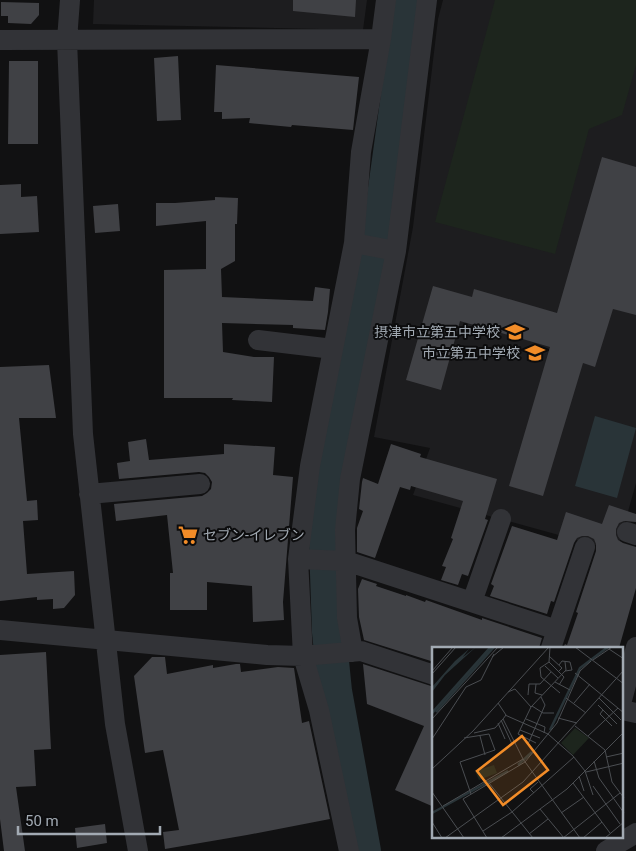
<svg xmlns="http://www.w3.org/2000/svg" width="636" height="851" viewBox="0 0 636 851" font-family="Roboto,'Noto Sans JP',sans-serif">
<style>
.built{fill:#1d1d1f}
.green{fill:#1d251d}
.water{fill:#293438}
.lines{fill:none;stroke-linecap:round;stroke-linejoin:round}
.river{stroke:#293438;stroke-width:34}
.building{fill:#404145}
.minor{stroke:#323337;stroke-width:20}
.labels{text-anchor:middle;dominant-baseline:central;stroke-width:4;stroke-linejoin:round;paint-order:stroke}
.poi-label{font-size:14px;fill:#a2aab3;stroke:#0c0c0d;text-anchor:end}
.inset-river{fill:none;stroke:#293438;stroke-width:2.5}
.inset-road{fill:none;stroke:#4b4e52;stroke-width:1}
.view{fill:#f28c28;fill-opacity:0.15;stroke:#f28c28;stroke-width:2.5}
.inset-edge{fill:none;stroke:#a2aab3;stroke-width:2.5}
</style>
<rect width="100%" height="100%" fill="#111112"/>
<path class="built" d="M94,0H367L363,30L93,24Z
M443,0H636V483L617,551L413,495L430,448L374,437L413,227L438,19Z"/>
<path class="green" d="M495,0H636V65L622,115L589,129L555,254L435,222Z"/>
<path class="water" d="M595,416L636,428L617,498L575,486Z"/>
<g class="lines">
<path class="river" d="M364,851L335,691L329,632L326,544L335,465L374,269L411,0"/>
</g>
<path class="building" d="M293,0H356L355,17L293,11Z
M1,2L39,3V15L31,24L8,23V16H1Z
M178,56L181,120L157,121L154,58Z
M9,61H38V144H8Z
M216,65L359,77L353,130L292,125L291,127L249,123L250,118L222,119V112H214Z
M602,157L636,167V315L613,309L595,367L583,363L543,496L509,486L550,347L460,321L441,390L406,380L433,286L472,297L474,289L557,313Z
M21,184V197L37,196L39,232L0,234V185Z
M215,197L238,198L237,224H235V261L221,269L222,297L313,301L315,287L330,289L328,312L325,330L293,328V325L222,323L223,352L254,357H274L272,402L232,400L233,398H164V270L206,269V221L156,226V203H175L215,200Z
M118,204L120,231L95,233L93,206Z
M49,365L56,418H19L27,501L37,500L38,520L23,521L27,574L74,571L75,595L64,608L53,609V599L37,600V597L0,601V367Z
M146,439L149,460L224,454V444L275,447L273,475L293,477L283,602L284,620L253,622L252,586L207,582V610H170V573H173L167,515L116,521L114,504L202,496L207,493L211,489L212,482L209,477L205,473L199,472L119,479L117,463L130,461L128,442Z
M391,444L421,454L420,457L497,479L485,519L488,520L468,576L462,574L458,585L441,580L446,567L442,566L453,539L451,538L463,501L411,486L410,490L400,487L375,558L357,552V528L363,511L359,509L362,482L363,478L378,484Z
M609,505L636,514V522L624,521L619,523L616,529V535L618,540L623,543L636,547V588L619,648H563L565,644L567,645L578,613L576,612L596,551V544L594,539L588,536H582L577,538L574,543L554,602L551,601L547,614L490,596L494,586L491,584L512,526L557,540L566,512L602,524Z
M362,579L377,584L376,586L406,596V595L425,602L426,600L482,620V618L542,638L539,648H434V662L364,640L359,617L358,589Z
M46,652L51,749L34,750L36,786L16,787L25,851H4L0,819V655Z
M152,657H165L167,674L213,665V668L236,664H240L241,672L278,667L294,668L302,723L309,721L330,819L247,835L165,849L163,832L179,830L163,750L145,753L134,676Z
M363,664L434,687V807L395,790L424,726L367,704Z
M105,824L107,843L77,848L75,828Z"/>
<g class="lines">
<path class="minor" d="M70,0L67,40L83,434L115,724L138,851
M0,40L381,39
M354,243L396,251
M258,340L333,349
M89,494L200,484
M627,532L636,535
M298,559L346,561L557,630
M472,602L501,519
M0,630L267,655L303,656L361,651L434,675
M551,648L585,547
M353,652L347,618L345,530L350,479L396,251L427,0
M622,700L636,647
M622,710L636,713
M349,851L319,710L303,656L298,559L310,466L354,243L361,152L381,39L386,0
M606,851L636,833"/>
</g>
<defs>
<symbol id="school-bare" viewBox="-9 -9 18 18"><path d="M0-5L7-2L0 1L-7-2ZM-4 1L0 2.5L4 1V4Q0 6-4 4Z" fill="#f28c28" stroke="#0c0c0d" stroke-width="2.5" paint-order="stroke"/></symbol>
<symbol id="supermarket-bare" viewBox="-9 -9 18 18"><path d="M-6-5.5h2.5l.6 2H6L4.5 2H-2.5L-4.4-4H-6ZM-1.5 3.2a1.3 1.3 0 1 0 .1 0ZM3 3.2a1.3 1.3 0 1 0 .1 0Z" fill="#f28c28" stroke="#0c0c0d" stroke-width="2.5" paint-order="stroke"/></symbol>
</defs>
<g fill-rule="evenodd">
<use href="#school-bare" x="501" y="318" width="28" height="28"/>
<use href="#school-bare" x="521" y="339" width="28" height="28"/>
<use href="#supermarket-bare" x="174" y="521" width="28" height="28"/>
</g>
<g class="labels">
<g class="poi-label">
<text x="500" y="332">摂津市立第五中学校</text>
<text x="520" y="353">市立第五中学校</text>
<text x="203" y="535" text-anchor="start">セブン-イレブン</text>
</g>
</g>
<g transform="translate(432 647)">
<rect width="191" height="191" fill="#111112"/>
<path d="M143,81L157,91L141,108L129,96ZM62,118L65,126L47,133L43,124Z" fill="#1d251d"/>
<path d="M44,0L13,28L0,45V40L23,14L37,2L31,10ZM57,0H61L0,68V64Z" fill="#293438"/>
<path class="inset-river" d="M4,65L62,0M118,83L148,21L176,0M86,118L100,105M0,166L76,124"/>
<path class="inset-road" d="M118,0L117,15L108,21L109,30L128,46M143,0L192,37M177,2L192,12M117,9L130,21L127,24M60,10L72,0M161,13L180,0M117,15L132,30L127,38M127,18L130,14L138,15L140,23L133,24M113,19L126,31M0,24L21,0M143,26L192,66M0,27L24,0M123,35L138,43M104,37L103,46L110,48M76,45L83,42L99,60M96,48L97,37H108L119,25M134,51L154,66M167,51L189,73M142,56L158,37M166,58L185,77M100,59L111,66H122M171,63L168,67L180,79M73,68L116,87L141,109L153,124L161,148M126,71L145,76M0,72L66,0M71,72L91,112L148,191M94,72L113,80L112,86M69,73L80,97M66,76L73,92M143,79L173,103L180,135L192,151M88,83L108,91M42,86L63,81L71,72L74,68L66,56M48,89L53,108M156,89L186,61M32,91L57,87L63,103L28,115L39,147M0,92L34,40L49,33L62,7M104,96L86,87L99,60L134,23L133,15M96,97L113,58L109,50M174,110L192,106M162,114L167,131L192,166M0,122L41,84L117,0M154,125L192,116M147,129L152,144M57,136L101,191M141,136L178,186M161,139L188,177M0,145L32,191M102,146L98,142L106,135M11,159L91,112M108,162L132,191M129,166L152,150M0,175L10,191M51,184L80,165L142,110M97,187L116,172M13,191L91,135L192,23M55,191L31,152L93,115L125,76L148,24L159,14M69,191L135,142L192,85M131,191L188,146M151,191L170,175M173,191L192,175"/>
<path class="view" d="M90,89L116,123L71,158L45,124Z"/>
<rect width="191" height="191" class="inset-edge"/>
</g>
<path d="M18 826v8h142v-8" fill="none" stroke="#a2aab3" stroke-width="2.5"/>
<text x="25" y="826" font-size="15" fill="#a2aab3" stroke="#0c0c0d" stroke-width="4" paint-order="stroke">50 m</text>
</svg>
